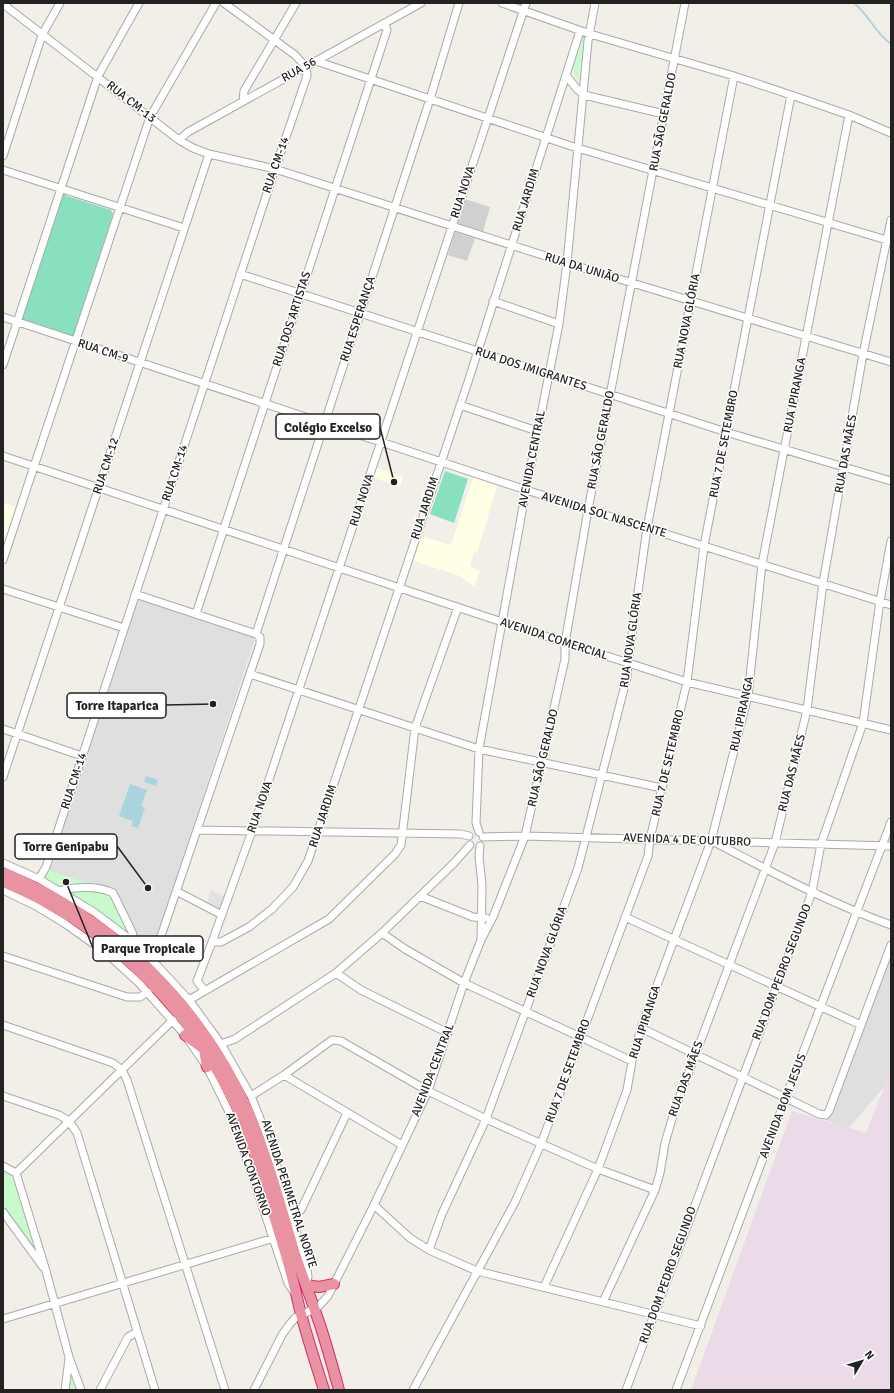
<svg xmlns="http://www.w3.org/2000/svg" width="894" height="1393" viewBox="0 0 894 1393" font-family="Signika,sans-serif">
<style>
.residential{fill:#e0dfdf}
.industrial{fill:#ebdbe8}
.education{fill:#ffffe5}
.religious{fill:#d0d0d0}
.park{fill:#c8facc}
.pitch{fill:#88e0be}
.parking{fill:#e2e2e2}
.water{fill:#aad3df}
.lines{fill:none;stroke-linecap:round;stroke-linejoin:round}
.stream{stroke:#aad3df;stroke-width:2}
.minor-casing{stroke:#a9a9a9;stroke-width:9}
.highway-casing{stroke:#dc2a67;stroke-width:12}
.minor{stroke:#fff;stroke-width:7}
.highway{stroke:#e892a2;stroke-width:10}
.labels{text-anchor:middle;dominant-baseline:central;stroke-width:3;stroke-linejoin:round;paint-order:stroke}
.street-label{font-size:12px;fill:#222;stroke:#fff}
.leader{fill:none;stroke:#222;stroke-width:1.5}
.callout-dot{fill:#222;stroke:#fff;stroke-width:1.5}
.callout{fill:#fff;stroke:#222;stroke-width:1.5}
.callout-label{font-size:13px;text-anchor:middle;font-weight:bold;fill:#222}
</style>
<rect width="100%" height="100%" fill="#f2efe9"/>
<path class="residential" d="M137,597L256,636L171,894L151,959L47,870Z
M891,945V1071L886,1085L848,1129L826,1120Z"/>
<path class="industrial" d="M891,1069V1390H691L792,1111L866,1133Z"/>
<path class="education" d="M375,467L403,477L400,487L372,477Z
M473,477L497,486L477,553L474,552L470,566L480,571L474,586L460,576L414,561L420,536L451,545Z
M3,503L16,507L3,546Z"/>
<path class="religious" d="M465,199L490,207L483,232L457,224Z
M455,232L475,239L467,261L448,255Z"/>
<path class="park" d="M582,36L586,38L578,80C566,68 577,49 582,36Z
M47,870L98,886L113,893L135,944L39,879Z
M3,1170L12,1177L16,1186L38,1255L3,1209Z
M71,1373L77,1390H68Z"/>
<path class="pitch" d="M62,195H64L111,210L113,214L75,333L73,336H69L22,320L21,318Z
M445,471L468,479L454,523L430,514Z"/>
<path class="parking" d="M211,890L228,898L222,915L206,906Z"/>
<path class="water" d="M146,776L158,780L156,786L144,782Z
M130,784L147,790L141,806L145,808L138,828L131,826L133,821L119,816Z"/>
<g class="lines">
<path class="stream" d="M854,3C869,15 875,33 891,44"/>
<defs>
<path id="minor" d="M224,3L295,55L306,67
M502,3L590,34L734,76L791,95L849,115L891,133
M3,4L179,140L193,148L209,154L275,169L567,263L891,362
M316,61L571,146L890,241
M566,75L576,88L584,95L664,114
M243,101L244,91L296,3
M179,140L188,132L421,3
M3,156L42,35L60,3
M3,170L184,228
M240,274L726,432L891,481
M493,301L559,324
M3,317L526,490L891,605
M3,365L98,76L139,3
M460,405L537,431
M3,456L502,622L687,682L891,730
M3,560L150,117L216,3
M3,589L124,628
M135,594L256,634L260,637V644L156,951L151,959
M196,614L387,30L385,24
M256,634L430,99L459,3
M250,674L479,749L662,788
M3,729L82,756
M3,777L209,154
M197,830L461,834L469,836
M479,832L476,823L479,749L526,490L559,324L567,263L588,41L595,3
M483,837L525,836L891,846
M714,842C772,872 829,903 891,925
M3,863L39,879L94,912L127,937L151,959L189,1000L221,1044L251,1096L265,1131L280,1176L307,1268L308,1277L306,1285
M39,879L46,867L275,169L307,76L306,67
M3,890L36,906L64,923L105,952L139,983L185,1035L207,1067L235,1124L288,1283L294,1292
M58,891C76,887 96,885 113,893L132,932L135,944
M176,891L222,915
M420,896L473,917L486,918
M625,917L861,1025
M382,933L405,949L464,983L632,1061
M481,940L493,917L525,836L565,659V643L588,510L685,3
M212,942H221L249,927L272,909L293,887L308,861L468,382L580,31
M3,956L127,997H140L148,992
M336,973L361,990L448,1033
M205,991L197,981L212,942L252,831L526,3
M189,1000L329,919L395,854L401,845L415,728L458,607
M3,1025L113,1063L122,1070L127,1080L225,1390
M641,1028L819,1114L826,1115L829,1111L891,945
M221,1044L235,1039L336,973L382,933L454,863L470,845
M284,1075L402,1145
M3,1096L59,1115L69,1121L77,1133L155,1390
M251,1096L284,1075L332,1040L341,1041L428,1091L486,1119L598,1169L655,1190
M3,1166L16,1173L46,1271L69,1357L81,1390
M16,1173L173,1020
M374,1205L410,1238L429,1250L477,1271L701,1326
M3,1212L43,1267
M292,1215L301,1210L347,1113
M429,1250L442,1214L486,1119L578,868L627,677L628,663L647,528L734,76
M544,1287L598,1169L627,1090L632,1061L641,1028L711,841L748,696L762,564L849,115
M603,1302L655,1190L660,1173L665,1143L675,1109L775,843L807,710L823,583L863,354L891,220
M3,1319L274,1238
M65,1390L69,1359
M100,1390L128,1337L137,1332
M254,1390L282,1335L289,1325L295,1318L318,1307L328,1296L374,1205L428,1091L464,983L481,940L482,885L479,857L480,846
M413,1390L515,1202L541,1144L648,856L650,839L687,682L704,546L791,95
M626,1390L812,892L821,844L863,723L880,601L891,541
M676,1390L786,1097L891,822"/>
<path id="highway" d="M3,872C112,918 201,1004 249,1113C268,1159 281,1207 295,1254C303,1278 312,1301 320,1325C327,1346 333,1368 339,1390
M3,882C105,924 188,1005 235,1104C249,1134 259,1167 269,1199C277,1226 286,1253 293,1281C296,1292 298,1303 301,1314C308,1340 316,1365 324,1390
M185,1035L204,1049L207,1067
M306,1285L319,1287L334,1284"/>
</defs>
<use href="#minor" class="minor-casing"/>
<use href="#highway" class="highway-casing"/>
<use href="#minor" class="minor"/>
<use href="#highway" class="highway"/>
</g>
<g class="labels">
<g class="street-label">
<text transform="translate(299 70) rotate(-29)">RUA 56</text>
<text transform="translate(131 102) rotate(38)">RUA CM-13</text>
<text transform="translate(663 122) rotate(-79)">RUA SÃO GERALDO</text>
<text transform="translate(276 165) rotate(-71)">RUA CM-14</text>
<text transform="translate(463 192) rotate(-72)">RUA NOVA</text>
<text transform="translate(526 200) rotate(-73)">RUA JARDIM</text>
<text transform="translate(582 268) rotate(17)">RUA DA UNIÃO</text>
<text transform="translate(292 319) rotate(-72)">RUA DOS ARTISTAS</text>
<text transform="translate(358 319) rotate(-72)">RUA ESPERANÇA</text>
<text transform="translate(687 321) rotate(-79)">RUA NOVA GLÓRIA</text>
<text transform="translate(103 351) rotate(18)">RUA CM-9</text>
<text transform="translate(531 369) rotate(18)">RUA DOS IMIGRANTES</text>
<text transform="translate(795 395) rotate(-79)">RUA IPIRANGA</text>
<text transform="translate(601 440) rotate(-79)">RUA SÃO GERALDO</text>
<text transform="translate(724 444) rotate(-79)">RUA 7 DE SETEMBRO</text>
<text transform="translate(846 454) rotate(-80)">RUA DAS MÃES</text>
<text transform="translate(532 459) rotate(-79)">AVENIDA CENTRAL</text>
<text transform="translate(106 466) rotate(-72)">RUA CM-12</text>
<text transform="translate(175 473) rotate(-72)">RUA CM-14</text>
<text transform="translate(362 500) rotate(-72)">RUA NOVA</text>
<text transform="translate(425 508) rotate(-72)">RUA JARDIM</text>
<text transform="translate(604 515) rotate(17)">AVENIDA SOL NASCENTE</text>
<text transform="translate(554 639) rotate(18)">AVENIDA COMERCIAL</text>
<text transform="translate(631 640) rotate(-82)">RUA NOVA GLÓRIA</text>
<text transform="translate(742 714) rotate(-78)">RUA IPIRANGA</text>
<text transform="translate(543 758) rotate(-77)">RUA SÃO GERALDO</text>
<text transform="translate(668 763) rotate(-77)">RUA 7 DE SETEMBRO</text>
<text transform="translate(792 773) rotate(-76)">RUA DAS MÃES</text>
<text transform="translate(74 781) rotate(-72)">RUA CM-14</text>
<text transform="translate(260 807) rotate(-71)">RUA NOVA</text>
<text transform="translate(323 816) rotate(-72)">RUA JARDIM</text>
<text transform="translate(687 840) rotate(2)">AVENIDA 4 DE OUTUBRO</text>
<text transform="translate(547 952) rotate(-70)">RUA NOVA GLÓRIA</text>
<text transform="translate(782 972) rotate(-69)">RUA DOM PEDRO SEGUNDO</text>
<text transform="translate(645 1022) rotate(-72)">RUA IPIRANGA</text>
<text transform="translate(433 1070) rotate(-69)">AVENIDA CENTRAL</text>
<text transform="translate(568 1071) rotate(-70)">RUA 7 DE SETEMBRO</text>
<text transform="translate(686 1079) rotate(-70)">RUA DAS MÃES</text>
<text transform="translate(783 1106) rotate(-69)">AVENIDA BOM JESUS</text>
<text transform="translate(248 1164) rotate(70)">AVENIDA CONTORNO</text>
<text transform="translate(289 1194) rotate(72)">AVENIDA PERIMETRAL NORTE</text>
<text transform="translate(668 1275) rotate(-70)">RUA DOM PEDRO SEGUNDO</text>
</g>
</g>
<path class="leader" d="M394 482L380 427M213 704L166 705M148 888L117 846M66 882L93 948"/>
<g class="callout-dot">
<circle cx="394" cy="482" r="4"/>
<circle cx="213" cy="704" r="4"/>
<circle cx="148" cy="888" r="4"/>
<circle cx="66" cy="882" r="4"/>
</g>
<g class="callout">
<rect x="276" y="414" width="104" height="25" rx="4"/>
<rect x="67" y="693" width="99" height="25" rx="4"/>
<rect x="15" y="834" width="102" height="25" rx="4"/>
<rect x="93" y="936" width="110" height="25" rx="4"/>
</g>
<g class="callout-label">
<text x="328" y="432">Colégio Excelso</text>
<text x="117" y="710">Torre Itaparica</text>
<text x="66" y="851">Torre Genipabu</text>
<text x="148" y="953">Parque Tropicale</text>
</g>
<rect width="894" height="1393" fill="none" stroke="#222222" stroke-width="8"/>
<g transform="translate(862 1361) rotate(52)" stroke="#ffffff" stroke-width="3" paint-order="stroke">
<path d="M0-3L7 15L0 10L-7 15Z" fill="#222222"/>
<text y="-6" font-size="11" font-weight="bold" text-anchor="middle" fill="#222222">N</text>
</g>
</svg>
